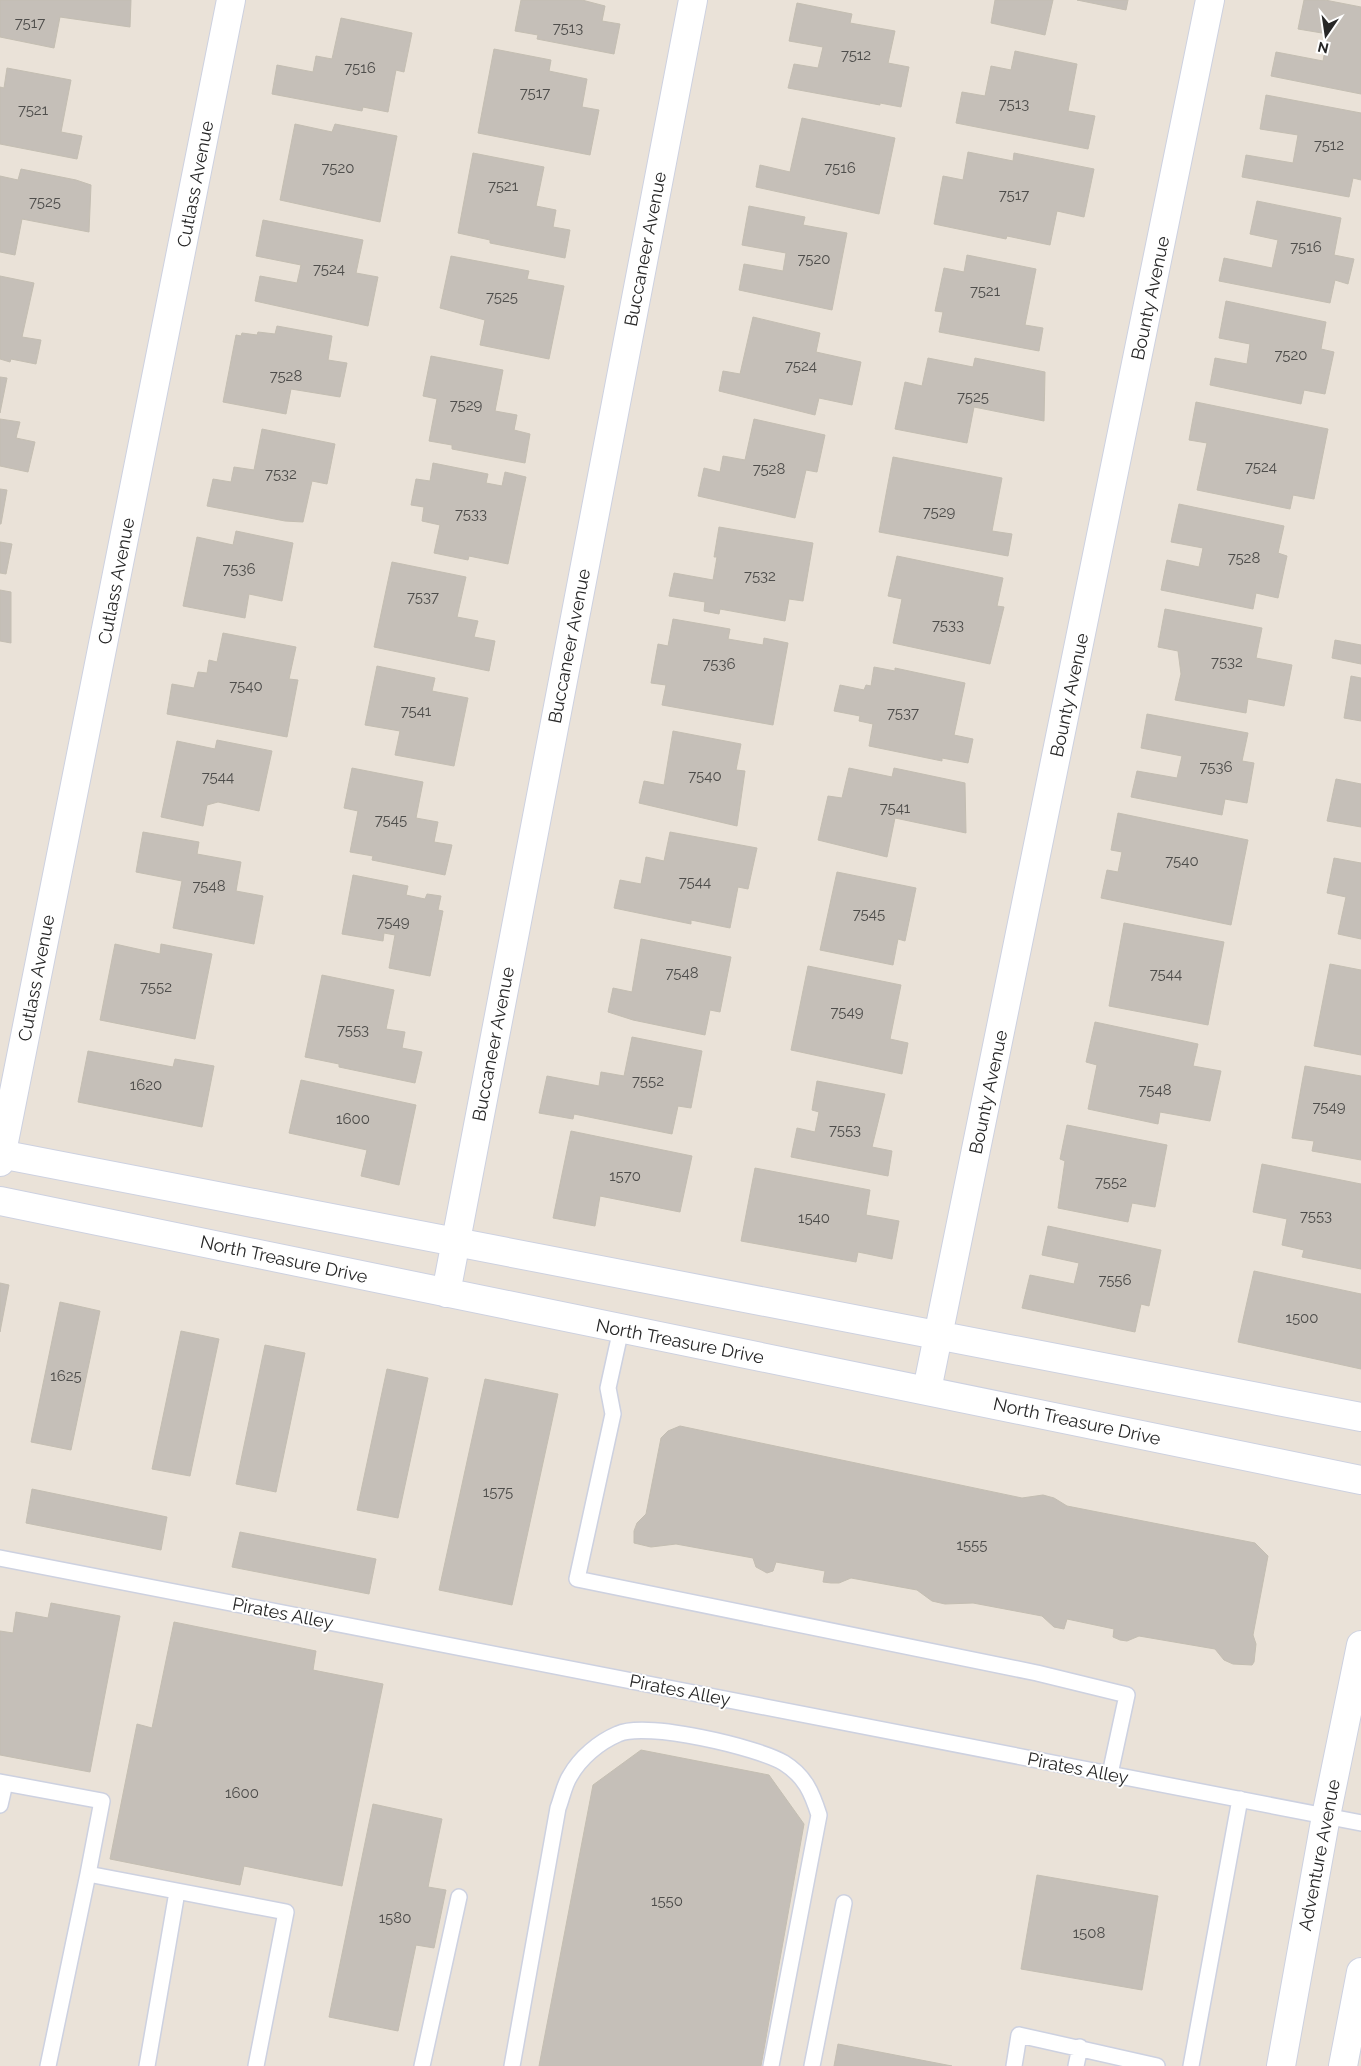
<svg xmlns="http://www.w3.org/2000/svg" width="1361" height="2066" viewBox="0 0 1361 2066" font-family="Raleway,sans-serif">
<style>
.building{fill:#c5bfb8;stroke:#c4beb2}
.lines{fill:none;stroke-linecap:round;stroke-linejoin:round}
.lane-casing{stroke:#cdd1e0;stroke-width:18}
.street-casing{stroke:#cdd1e0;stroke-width:30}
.lane{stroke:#fff;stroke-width:15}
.street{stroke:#fff;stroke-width:28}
.labels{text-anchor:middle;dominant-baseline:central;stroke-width:4;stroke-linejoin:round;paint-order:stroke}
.number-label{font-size:15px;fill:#4e4d4b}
.street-label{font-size:18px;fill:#272727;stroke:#fff}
</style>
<rect width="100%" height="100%" fill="#eae2d8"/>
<path class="building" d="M0,0H131L130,27L60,17L54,48L0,37Z
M521,0H582L605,6L602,21L620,24L614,54L537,39L538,35L515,31Z
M995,0H1053L1045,35L991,23Z
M1077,0H1128L1126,10Z
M1304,0H1325L1361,7V94L1271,76L1276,52L1323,61L1328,34L1298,29Z
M797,3L852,14L850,23L895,31L888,63L909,67L901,107L880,103V105L788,88L794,64L818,68L823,47L789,41Z
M341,18L412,33L404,72L396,70L388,112L363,107L362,111L272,94L277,65L313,72L316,56L332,59Z
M494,49L551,60L549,71L587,79L582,107L599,110L590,155L478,133Z
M1015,51L1077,64L1068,111L1095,116L1088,149L956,123L962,92L985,96L991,66L1011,70Z
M7,68L71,80L61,132L82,136L77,159L0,144V87L4,88Z
M1266,95L1361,113V180L1353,178L1349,197L1242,177L1246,155L1293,163L1298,135L1260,129Z
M802,118L895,138L879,214L756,187L760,165L790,172Z
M295,124L332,132L335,124L397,136L380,222L280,200Z
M968,152L1013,161L1014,153L1094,169L1084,217L1057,211L1050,245L1007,236L1006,239L934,224L943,176L963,180Z
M473,153L544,167L536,206L556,210L553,227L570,230L565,258L490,243V240L458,233Z
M21,169L76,180L91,185L89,232L22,219L15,255L0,252V176L18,180Z
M1257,201L1341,218L1334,255L1354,259L1348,284L1335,280L1330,303L1219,281L1224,258L1272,268L1278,240L1250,234Z
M749,206L805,217L803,225L847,233L832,310L739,290L744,264L783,271L786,253L742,245Z
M263,220L363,240L356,273L378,277L368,326L255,301L260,276L297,283L301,265L256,256Z
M967,255L1036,269L1025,325L1043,328L1039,351L939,332L943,312L935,311L944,268L964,272Z
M451,256L529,271L527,279L564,286L549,359L480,345L485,320L440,308Z
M0,276L34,283L22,337L41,340L36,364L11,359L10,362L0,359Z
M1226,301L1326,322L1321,349L1334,352L1325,394L1304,390L1301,404L1210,385L1215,358L1247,364L1250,344L1219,338Z
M753,317L820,333L816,352L861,362L852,405L819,398L815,415L719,391L723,371L740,374Z
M277,326L332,336L328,360L347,363L340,397L291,389L286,414L223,402L236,335L241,336L242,333L257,335L258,332L275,334Z
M431,356L503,370L495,411L517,415L514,430L530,434L525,463L452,449V445L429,441L437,399L423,396Z
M928,358L973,367L975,358L1045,372L1044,421L974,407L967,443L895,429L905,382L922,386Z
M0,377L7,378L0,413Z
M1196,402L1328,429L1314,499L1293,495L1290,509L1197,490L1207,443L1189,440Z
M0,419L20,422L16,438L35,442L28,472L0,466Z
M754,419L825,435L817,472L806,470L795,518L698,496L704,468L720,472L723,456L745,460Z
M262,429L335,444L327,484L312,481L303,522L285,521L207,506L213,479L231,482L234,467L254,470Z
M893,457L1002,478L992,531L1012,534L1008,556L879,532Z
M433,463L488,474L486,483L502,486L505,472L526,477L508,564L469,556L468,560L434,553L440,525L422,521L424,507L411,505L416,479L430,481Z
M0,489L7,490L1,524H0Z
M1179,504L1284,526L1278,553L1287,556L1278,598L1256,593L1253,609L1161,590L1167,560L1199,567L1203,548L1171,542Z
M719,527L813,543L803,601L789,599L785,621L720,609L719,614L704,611L705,602L669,596L674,573L713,580L717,557H714Z
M236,531L293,543L282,601L249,594L245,618L183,606L197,537L233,545Z
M0,542L12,544L6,574L0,573Z
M897,556L1003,578L997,606L1004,607L990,664L893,643L902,599L888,596Z
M392,562L466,577L457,617L478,621L474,637L495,641L489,671L374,647Z
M0,590L11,592V643L0,641Z
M1165,609L1262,628L1256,658L1292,665L1284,706L1248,699L1246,713L1175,700L1181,674L1178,651L1158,647Z
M673,619L730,629L728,639L763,645L764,638L788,643L773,725L662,705L666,685L651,683L658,644L668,646Z
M223,633L296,647L289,679L298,680L287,737L167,714L172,684L194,688L198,672L207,673L209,660L217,662Z
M1335,640L1361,645V664L1332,658Z
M377,666L435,678L432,691L468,698L454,766L395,755L400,731L365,725Z
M874,667L895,671V668L965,683L954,735L973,739L968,763L942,758V761L869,746L873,724L859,721L860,716L834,711L840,685L864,690L866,685L871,686Z
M1351,676L1361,678V721L1344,718Z
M1147,714L1248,733L1242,761L1254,763L1247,803L1225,799L1222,815L1131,797L1137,771L1177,778L1182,756L1141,748Z
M673,731L741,744L736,770L745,771L737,826L639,803L644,781L664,785Z
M217,740L272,751L259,811L218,802L207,805L203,826L161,817L177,741L215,749Z
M352,768L423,782L416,818L438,822L434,842L452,845L445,875L372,860L373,856L350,852L358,811L344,808Z
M849,768L892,777L894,768L965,783L966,833L895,818L887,857L818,840L828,796L842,798Z
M1336,779L1361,784V827L1327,821Z
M1118,813L1248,840L1231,925L1101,898L1107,870L1118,872L1122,852L1111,850Z
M143,832L199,842L197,854L241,862L236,891L263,896L254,944L173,928L182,881L136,872Z
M670,832L757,848L748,889L738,887L730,928L691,920V924L614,908L620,880L641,884L646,857L664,861Z
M1334,858L1361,863V939L1338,934L1346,897L1327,893Z
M837,872L916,888L905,941L898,939L893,965L820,950Z
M353,875L408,886L406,895L425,899L427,894L441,896L438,910L443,911L430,976L389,968L395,935L384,933L383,941L342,934Z
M1124,923L1224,942L1208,1025L1109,1006Z
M641,939L731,957L720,1012L710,1010L705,1035L633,1020L608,1012L613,988L632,992Z
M115,944L160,954L161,944L212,954L195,1039L100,1020Z
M1330,964L1361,970V1055L1314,1046Z
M808,966L901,985L890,1039L908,1043L902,1074L791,1050Z
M322,975L394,990L386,1029L405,1032L402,1048L422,1052L415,1083L339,1067V1064L305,1057Z
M1095,1022L1198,1044L1193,1066L1221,1071L1210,1121L1160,1112L1158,1124L1088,1109L1097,1065L1086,1062Z
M632,1037L702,1051L691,1108L678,1106L672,1134L574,1114L573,1119L539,1113L547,1076L599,1086L601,1072L624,1076Z
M88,1051L173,1067L175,1059L214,1066L202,1127L78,1102Z
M1305,1066L1361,1076V1160L1312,1151L1314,1141L1292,1138Z
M301,1080L416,1105L399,1185L361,1176L367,1150L289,1133Z
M817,1081L885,1094L872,1147L892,1151L888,1176L791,1157L797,1128L815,1132L819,1112L812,1110Z
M1067,1125L1167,1145L1155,1207L1132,1203L1128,1222L1058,1208L1065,1161L1060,1159Z
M571,1131L692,1156L680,1212L600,1196L595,1226L553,1218Z
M1262,1164L1361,1184V1269L1302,1257L1304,1250L1282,1245L1287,1219L1253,1212Z
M755,1168L870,1190L866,1215L899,1221L892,1259L858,1252L856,1262L741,1241Z
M1048,1226L1161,1250L1149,1306L1141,1304L1135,1332L1022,1308L1030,1275L1074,1284L1079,1263L1042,1255Z
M1254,1271L1361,1294V1369L1238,1342Z
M0,1283L9,1285L0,1332Z
M60,1302L100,1311L71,1450L31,1442Z
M181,1331L219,1339L190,1476L152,1469Z
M265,1345L305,1353L276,1492L236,1484Z
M387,1369L428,1378L398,1518L357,1510Z
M485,1379L558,1394L512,1605L439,1590Z
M680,1426L1022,1498L1043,1495L1054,1498L1067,1506L1255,1543L1268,1556L1253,1635L1256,1644L1254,1662L1252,1665L1233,1664L1224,1660L1215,1649L1139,1636L1127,1641L1120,1640L1113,1637L1114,1629L1067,1619L1064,1629L1054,1627L1042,1616L973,1603L945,1604L932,1601L917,1590L851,1578L839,1583H831L823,1582L825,1571L776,1562L773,1571L767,1573L756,1567L753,1558L676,1544L651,1547L634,1543V1531L637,1523L646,1514L661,1438L668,1431Z
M32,1489L167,1517L161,1550L26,1523Z
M240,1532L376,1559L369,1594L232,1567Z
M51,1603L120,1616L90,1772L0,1755V1631L13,1633L16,1612L48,1618Z
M174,1622L316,1651L313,1670L383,1684L342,1886L244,1866L240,1885L110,1859L137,1724L152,1728Z
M641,1750L769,1775L804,1824L761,2066H539L593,1785Z
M373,1804L442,1819L428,1887L446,1890L434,1948L416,1945L398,2031L329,2017Z
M1037,1875L1158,1896L1142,1990L1021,1969Z
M838,2044L952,2066H834Z"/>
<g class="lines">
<defs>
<path id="lane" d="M621,1329L608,1388L613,1414L577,1579L1037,1673L1127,1695L1110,1774
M0,1558L1361,1823
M0,1782L102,1801L88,1874L286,1912L256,2066
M0,1805L5,1783
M48,2066L88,1874
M147,2066L177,1892
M422,2066L459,1897
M512,2066L558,1808C562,1798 564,1785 570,1776C580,1758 599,1742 618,1734C646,1721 757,1747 784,1763C805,1776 812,1793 819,1815L771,2066
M812,2066L844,1903
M1014,2066L1019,2035L1157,2066
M1076,2066L1080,2047
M1191,2066L1240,1799"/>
<path id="street" d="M0,1154C454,1241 907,1332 1361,1417
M0,1162L231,0
M0,1201L1361,1480
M446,1293L693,0
M927,1390L1210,0
M1281,2066L1326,1816L1361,1645
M1343,2066L1361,1972"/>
</defs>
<use href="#lane" class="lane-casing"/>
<use href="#street" class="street-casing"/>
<use href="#lane" class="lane"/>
<use href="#street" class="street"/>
</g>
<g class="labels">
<g class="number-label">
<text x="30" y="23">7517</text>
<text x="568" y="28">7513</text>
<text x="856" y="55">7512</text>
<text x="360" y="68">7516</text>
<text x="535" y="93">7517</text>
<text x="1014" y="104">7513</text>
<text x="33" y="110">7521</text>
<text x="1329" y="145">7512</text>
<text x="338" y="168">7520</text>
<text x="840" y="168">7516</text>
<text x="503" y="186">7521</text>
<text x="1014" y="195">7517</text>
<text x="45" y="202">7525</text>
<text x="1306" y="247">7516</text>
<text x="814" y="259">7520</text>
<text x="329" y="269">7524</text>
<text x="985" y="291">7521</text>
<text x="502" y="297">7525</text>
<text x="1291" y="355">7520</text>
<text x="801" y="366">7524</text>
<text x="286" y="376">7528</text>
<text x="973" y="397">7525</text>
<text x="466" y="405">7529</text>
<text x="1261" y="467">7524</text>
<text x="769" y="469">7528</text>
<text x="281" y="474">7532</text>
<text x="939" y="512">7529</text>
<text x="471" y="514">7533</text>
<text x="1244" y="558">7528</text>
<text x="239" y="569">7536</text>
<text x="760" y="576">7532</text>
<text x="423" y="597">7537</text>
<text x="948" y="625">7533</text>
<text x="1227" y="662">7532</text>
<text x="719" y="664">7536</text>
<text x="246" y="686">7540</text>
<text x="416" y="711">7541</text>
<text x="903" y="713">7537</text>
<text x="1216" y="767">7536</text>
<text x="705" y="776">7540</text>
<text x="218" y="777">7544</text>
<text x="895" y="808">7541</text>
<text x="391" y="820">7545</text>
<text x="1182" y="861">7540</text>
<text x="695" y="882">7544</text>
<text x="209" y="886">7548</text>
<text x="869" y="914">7545</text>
<text x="393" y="922">7549</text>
<text x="682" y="973">7548</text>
<text x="1166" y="974">7544</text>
<text x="156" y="987">7552</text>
<text x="847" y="1012">7549</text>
<text x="353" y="1030">7553</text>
<text x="648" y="1081">7552</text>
<text x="146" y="1085">1620</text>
<text x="1155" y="1090">7548</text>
<text x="1329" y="1107">7549</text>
<text x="353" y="1119">1600</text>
<text x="845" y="1130">7553</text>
<text x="625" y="1176">1570</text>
<text x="1111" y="1182">7552</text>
<text x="1316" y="1216">7553</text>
<text x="814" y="1218">1540</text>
<text x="1115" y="1280">7556</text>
<text x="1302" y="1318">1500</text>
<text x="66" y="1376">1625</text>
<text x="498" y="1492">1575</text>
<text x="972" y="1545">1555</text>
<text x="242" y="1793">1600</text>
<text x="667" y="1901">1550</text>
<text x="395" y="1918">1580</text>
<text x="1089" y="1933">1508</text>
</g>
<g class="street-label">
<text transform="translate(195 184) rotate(-79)">Cutlass Avenue</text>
<text transform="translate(645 249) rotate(-79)">Buccaneer Avenue</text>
<text transform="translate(1150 298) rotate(-78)">Bounty Avenue</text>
<text transform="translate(116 581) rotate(-79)">Cutlass Avenue</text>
<text transform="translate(569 646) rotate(-79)">Buccaneer Avenue</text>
<text transform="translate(1069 695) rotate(-78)">Bounty Avenue</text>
<text transform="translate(36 978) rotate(-79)">Cutlass Avenue</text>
<text transform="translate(493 1044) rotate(-79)">Buccaneer Avenue</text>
<text transform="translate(988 1092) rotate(-78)">Bounty Avenue</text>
<text transform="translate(284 1259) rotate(12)">North Treasure Drive</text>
<text transform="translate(680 1341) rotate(11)">North Treasure Drive</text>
<text transform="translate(1077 1421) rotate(12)">North Treasure Drive</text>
<text transform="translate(283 1613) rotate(11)">Pirates Alley</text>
<text transform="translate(680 1690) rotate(11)">Pirates Alley</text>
<text transform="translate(1078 1768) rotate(11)">Pirates Alley</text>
<text transform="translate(1319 1855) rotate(-79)">Adventure Avenue</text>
</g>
</g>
<g transform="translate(1326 35) rotate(193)" stroke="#ffffff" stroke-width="4" paint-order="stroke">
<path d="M0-4L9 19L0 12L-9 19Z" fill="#272727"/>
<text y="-8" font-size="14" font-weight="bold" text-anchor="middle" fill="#272727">N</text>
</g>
</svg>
